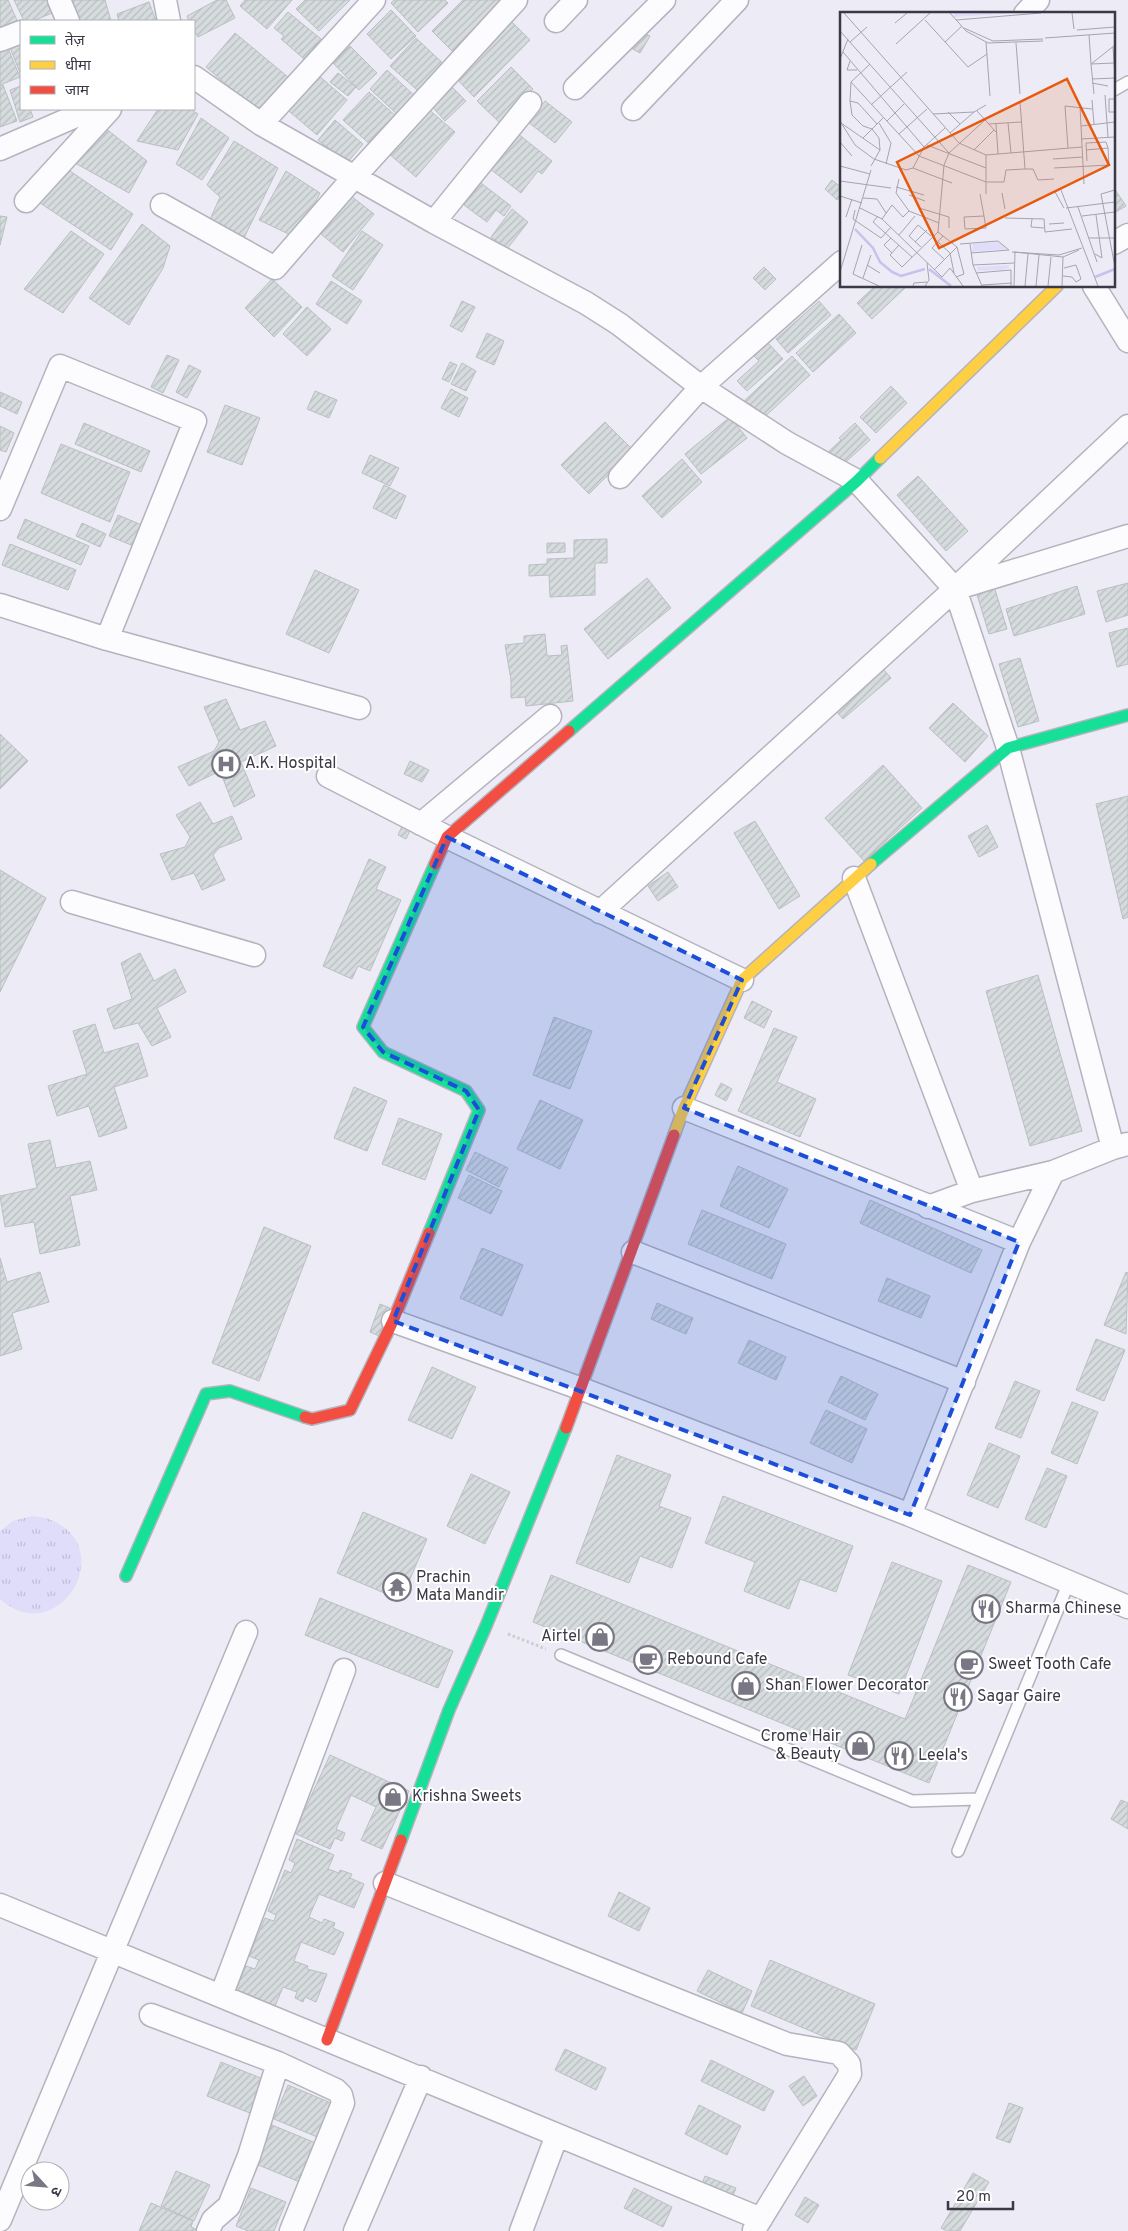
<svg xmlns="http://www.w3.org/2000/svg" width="1128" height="2231" viewBox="0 0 1128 2231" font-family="Overpass,'Noto Sans Devanagari',sans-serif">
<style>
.grass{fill:url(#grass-tufts)}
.building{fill:url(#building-hatch);stroke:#b9c0c2}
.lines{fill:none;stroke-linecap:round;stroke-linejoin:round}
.lane-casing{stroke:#b4b3be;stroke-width:14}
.street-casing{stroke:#b4b3be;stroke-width:25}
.fast-casing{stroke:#b4b3be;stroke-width:14}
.slow-casing{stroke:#b4b3be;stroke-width:14}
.jam-casing{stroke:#b4b3be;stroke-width:14}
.path{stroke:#cecdd2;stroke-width:3;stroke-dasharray:2.5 2.5;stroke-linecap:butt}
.lane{stroke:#fcfcfe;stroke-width:11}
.street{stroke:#fcfcfe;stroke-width:22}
.fast{stroke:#16e098;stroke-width:11}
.slow{stroke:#ffcf43;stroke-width:11}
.jam{stroke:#f24e42;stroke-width:11}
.marked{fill:#1d4ed8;fill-opacity:0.2;stroke:#1d4ed8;stroke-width:4;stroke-dasharray:10 6;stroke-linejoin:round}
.labels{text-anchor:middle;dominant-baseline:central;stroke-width:4;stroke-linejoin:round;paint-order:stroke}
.poi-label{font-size:16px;fill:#3a3945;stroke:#fff;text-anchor:start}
.inset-river{fill:none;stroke:#c6c2ec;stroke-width:2.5}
.inset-road{fill:none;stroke:#a5a4af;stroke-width:1}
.view{fill:#e8590c;fill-opacity:0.15;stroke:#e8590c;stroke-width:2.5}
.inset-edge{fill:none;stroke:#3a3945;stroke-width:2.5}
</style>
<defs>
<pattern id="grass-tufts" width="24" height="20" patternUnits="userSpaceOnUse" patternTransform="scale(1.25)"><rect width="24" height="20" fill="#dfddf9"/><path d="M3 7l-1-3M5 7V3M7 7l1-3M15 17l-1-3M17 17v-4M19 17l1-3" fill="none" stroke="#c0bed7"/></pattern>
<pattern id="building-hatch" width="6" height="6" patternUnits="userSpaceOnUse" patternTransform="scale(1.25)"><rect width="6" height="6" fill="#d6dcde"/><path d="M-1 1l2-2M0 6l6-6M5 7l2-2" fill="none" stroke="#b8bec0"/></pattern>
</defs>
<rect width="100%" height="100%" fill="#ecebf6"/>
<path class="grass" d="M32,1516C38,1517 45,1517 51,1520C120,1548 58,1651 0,1599V1531L13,1521Z"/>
<path class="building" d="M0,0H8L19,25L0,33Z
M14,0H54L59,10L33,21H24Z
M67,0H105L111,21H73Z
M217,0H226L235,18L198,37L194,30V21H189L187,16Z
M245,0H292L267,29L240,6Z
M305,0H350L319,31L296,9Z
M394,0H445L448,3L418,32L391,3Z
M463,0H505L453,52L432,31Z
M149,2L156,21H119L117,14Z
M391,10L416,36L391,59L367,34Z
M288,12L321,39L304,59L281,39L284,36L274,28Z
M508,18L530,40L474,97L452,74Z
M638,30L650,36L640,53L629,47Z
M235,33L288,77L259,112L206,67Z
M21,38V75L8,43Z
M416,38L449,69L424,96L390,66Z
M7,46L20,77L0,85V49Z
M350,46L377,73L359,90L333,63Z
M511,67L533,89L500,123L477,101Z
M387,70L418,99L401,118L370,89Z
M338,73L356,87L348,96L330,82Z
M318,75L347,100L317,135L283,106Z
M449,84L466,101L445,121L429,103Z
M3,85L17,121L0,127V86Z
M21,86V109H30L33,117L20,122L10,90Z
M369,92L398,118L373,147L343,120Z
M545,101L572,122L555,143L528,122Z
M427,108L455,132L416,177L388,153Z
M158,109H190L198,114L178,150L137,141Z
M201,118L229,138L202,180L176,164Z
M335,120L363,144L347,163L318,140Z
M105,128L147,161L129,193L75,163Z
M517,133L552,161L542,174L538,171L521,193L489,168Z
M234,141L278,168L242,242L208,224L220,197L207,185Z
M70,171L133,214L111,250L40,203Z
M286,171L320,193L297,238L259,220Z
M832,180L842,188V194L837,200L825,189Z
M481,183L511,206L504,216L496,210L487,222L464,205Z
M1114,188L1126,206L1114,213Z
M346,192L374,214L343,252L316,230Z
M512,209L528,222L507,249L491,237Z
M0,216L7,217L0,245Z
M142,224L170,246L163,268L129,325L89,298Z
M71,231L104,254L63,313L24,289Z
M362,231L383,245L353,290L332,276Z
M764,267L776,279L765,290L753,278Z
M272,279L302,307L274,337L245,308Z
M331,281L362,301L347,324L316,304Z
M875,286H907L872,319L857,303Z
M462,301L475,307L462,332L450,326Z
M819,301L831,315L788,353L776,339Z
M307,307L331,329L307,356L283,334Z
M839,314L856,333L813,372L796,353Z
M487,333L504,341L494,365L476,357Z
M768,343L783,359L747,391L737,381L759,361L754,356Z
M167,355L179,360L163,393L151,387Z
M792,356L810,375L759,422L742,403Z
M450,362L457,365L449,382L442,379Z
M462,363L476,371L466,391L451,384Z
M189,365L201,371L187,398L176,392Z
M891,386L907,403L876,433L860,417Z
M451,389L468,398L459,417L441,408Z
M315,391L337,400L329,418L307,409Z
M0,392L22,402L17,414L0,406Z
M225,405L260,418L242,465L207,452Z
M730,417L747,438L701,474L685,454Z
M605,422L633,450L589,494L561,465Z
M84,423L150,451L141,472L75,444Z
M855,423L870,440L839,468L826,454L841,440L839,438Z
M0,426L14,433L6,452L0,450Z
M61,444L130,472L110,522L41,493Z
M370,455L399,468L390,486L362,473Z
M682,459L702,482L662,518L642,496Z
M918,476L968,531L946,551L897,495Z
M384,485L406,496L396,519L373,508Z
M118,515L144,526L136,547L109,536Z
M25,519L89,546L81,565L17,538Z
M82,523L106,534L100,547L76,536Z
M607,539V563H595V595L550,597L549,575L529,576V565L547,564V559L574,558V540Z
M547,543H565V552L547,553Z
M10,544L76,570L68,590L2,565Z
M315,570L359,590L329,653L286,634Z
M647,578L671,608L608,659L584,629Z
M993,583L1007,629L989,634L975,588Z
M1128,583V615L1106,622L1097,591Z
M1077,586L1085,614L1014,636L1006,609Z
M1128,628V664L1117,667L1109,633Z
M545,634L547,656L562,655L561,646L567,645L573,701L526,706L525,697L511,698V680L505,645L524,643V636Z
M1020,658L1039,721L1018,727L999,664Z
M877,662L891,678L843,719L830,704Z
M226,699L240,730L265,721L276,746L241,762L255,796L234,807L220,771L189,786L178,767L214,751L219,742L204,707Z
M953,703L988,736L965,762L929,728Z
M0,734L28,761L0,789Z
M410,761L429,770L422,782L404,774Z
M883,765L922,808L864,861L825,818Z
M1128,796V917L1123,919L1096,804Z
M200,802L213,824L232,816L242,839L219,848L213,855L225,880L202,890L194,873L172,880L160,854L185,847L190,837L176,815Z
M755,821L800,896L779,909L734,833Z
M404,822L412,826L406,839L398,835Z
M987,825L998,847L979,857L968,836Z
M369,859L386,867L376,889L401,900L370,971L358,966L352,979L323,966Z
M0,870L46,898L0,992Z
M668,872L678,887L658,901L648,886Z
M140,953L154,981L175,969L186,992L157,1008L171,1037L152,1046L138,1023L114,1029L107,1009L132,999L121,963Z
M1038,975L1082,1131L1030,1146L986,991Z
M752,1001L772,1011L764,1028L744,1018Z
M554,1017L592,1031L570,1089L533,1075Z
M95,1024L104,1053L138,1043L148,1076L114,1087L127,1128L99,1137L89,1106L57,1116L48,1086L87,1074L73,1031Z
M774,1028L797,1037L777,1082L816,1099L800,1137L738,1111Z
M721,1083L732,1089L726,1101L715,1095Z
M354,1087L387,1101L367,1151L334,1138Z
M540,1100L583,1120L560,1169L517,1149Z
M399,1118L442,1134L425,1180L382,1164Z
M50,1140L56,1168L90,1161L97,1190L70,1196L80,1245L40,1254L34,1222L5,1227L0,1196L37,1188L28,1144Z
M475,1152L508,1168L499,1187L466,1170Z
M738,1166L788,1189L769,1228L720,1206Z
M469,1175L502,1191L491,1214L458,1198Z
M870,1200L982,1250L971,1273L860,1223Z
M702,1210L786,1244L772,1279L688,1244Z
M264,1227L311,1246L259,1381L212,1363Z
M482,1248L523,1265L502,1316L460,1298Z
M0,1258L7,1282L40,1272L49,1302L12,1313L22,1349L0,1356Z
M1126,1272L1128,1273L1126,1334L1104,1325Z
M887,1278L930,1296L921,1318L878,1301Z
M657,1303L693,1318L686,1334L651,1319Z
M380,1304L390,1308L379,1336L370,1332Z
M1096,1339L1125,1350L1104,1401L1076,1390Z
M749,1340L786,1357L776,1380L738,1363Z
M432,1367L476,1387L452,1439L408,1420Z
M841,1376L878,1394L865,1420L828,1402Z
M1015,1381L1040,1391L1021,1438L995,1428Z
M1072,1402L1098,1412L1077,1464L1051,1453Z
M826,1410L867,1429L852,1463L810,1443Z
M989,1443L1020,1456L998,1508L967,1495Z
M617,1455L671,1475L659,1506L691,1518L672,1568L640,1556L629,1583L576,1563Z
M1047,1468L1067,1476L1046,1528L1025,1519Z
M471,1474L510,1492L485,1544L447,1526Z
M723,1496L853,1546L836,1592L800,1579L789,1609L744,1591L755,1562L705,1543Z
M363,1512L427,1539L401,1600L337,1573Z
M892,1562L942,1581L899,1694L848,1675Z
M968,1565L1011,1582L929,1783L533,1622L551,1575L905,1719Z
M320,1598L453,1651L438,1688L305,1635Z
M330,1755L409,1791L382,1849L361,1840L376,1807L351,1795L336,1829L345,1833L342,1841L335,1838L330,1849L294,1833Z
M1121,1800L1128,1803V1829L1111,1819Z
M297,1839L334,1855L328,1869L339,1873L340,1870L352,1874L350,1878L364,1884L354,1908L319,1894L309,1917L322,1923L324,1919L335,1923L333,1928L344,1933L334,1955L301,1942L294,1961L308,1966L307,1969L327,1974L316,2002L305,1997L303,2002L295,1998L297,1992L283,1987L275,2006L236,1990L246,1966L255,1969L259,1960L249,1956L265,1918L274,1921L276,1915L268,1911L285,1870L291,1873L295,1863L289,1860Z
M619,1892L650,1908L639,1931L608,1916Z
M770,1960L875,2004L856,2050L751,2006Z
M708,1970L752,1991L742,2013L697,1991Z
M565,2049L606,2068L596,2090L555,2070Z
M711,2060L774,2091L764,2111L701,2081Z
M221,2062L268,2081L255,2115L207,2096Z
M804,2076L817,2096L803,2106L789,2086Z
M288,2085L336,2105L322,2139L274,2119Z
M1009,2103L1023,2108L1010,2143L996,2138Z
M699,2105L741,2126L727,2155L685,2134Z
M272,2125L323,2146L307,2185L256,2164Z
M176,2171L210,2185L194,2221L161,2206Z
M973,2173L989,2182L960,2231H947L941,2228Z
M705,2176L736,2188L730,2203L699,2191Z
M251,2188L286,2202L274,2231H248L236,2226Z
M634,2188L672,2207L663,2227L624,2208Z
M805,2197L819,2205L808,2223L795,2215Z
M151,2203L193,2221L191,2227L200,2231H139Z"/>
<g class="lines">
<defs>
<path id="lane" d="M1114,90L1128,82
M561,1655L912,1801L978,1799
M958,1851L1069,1582"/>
<path id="street" d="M59,0L68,21
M165,0L169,21
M1025,14L1038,0
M556,21L576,0
M0,40L21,32
M194,77L261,124L434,222L586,303L619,324L701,387L787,443L857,481L955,589L1008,748L1113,1148
M575,88L664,0
M633,109L737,0
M261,124L374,0
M0,149L92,109
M26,201L110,109
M162,205L275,268L354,177L516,0
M434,222L530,103
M1114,243L1128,235
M1094,286L1128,341
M620,477L701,387L842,262
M0,509L60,366L195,421L107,639
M961,587L1128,536
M0,605L107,639L359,708
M328,776L447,837L742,980
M421,824L550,716
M854,878L972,1191
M72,902L254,955
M600,912L955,589L1128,426
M684,1108L1019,1242
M928,1207L972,1191L1053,1172L1113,1148L1127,1144
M633,1252L964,1382
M393,1321L582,1389L910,1515L1128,1607
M910,1515L1019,1242L1053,1172
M385,1883L787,2044L839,2053L849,2064L850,2074L754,2230
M0,1905L761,2219
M221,1996L344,1670
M151,2015L278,2063L336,2090L341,2095L343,2103L291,2231
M0,2220L246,1632
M208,2231L213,2220L229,2206L249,2156L278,2063
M355,2231L421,2077
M521,2231L557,2135"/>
<path id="fast" d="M569,731L857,481L880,458
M871,864L1008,748L1128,715
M429,1233L479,1110L466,1091L383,1052L363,1027L435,864
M126,1576L206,1394L230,1391L305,1417
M401,1840L449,1710L486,1626L566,1428"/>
<path id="slow" d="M880,458L1057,286
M674,1135L684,1108L742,980L871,864"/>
<path id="jam" d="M435,864L447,837L569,731
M305,1417L312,1419L350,1410L393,1321L429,1233
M566,1428L674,1135
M327,2040L401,1840"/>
</defs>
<use href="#lane" class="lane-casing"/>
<use href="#street" class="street-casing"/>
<use href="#fast" class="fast-casing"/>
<use href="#slow" class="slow-casing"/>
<use href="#jam" class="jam-casing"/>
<path class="path" d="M508,1634L546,1649"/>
<use href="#lane" class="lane"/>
<use href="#street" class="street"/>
<use href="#fast" class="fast"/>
<use href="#slow" class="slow"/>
<use href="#jam" class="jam"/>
</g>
<path class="marked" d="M447,837L742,980L684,1108L1019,1242L910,1515L393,1321L479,1110L466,1091L383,1052L363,1027Z"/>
<defs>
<symbol id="hospital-ring" viewBox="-11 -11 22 22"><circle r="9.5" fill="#fff" stroke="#787783" stroke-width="1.5"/><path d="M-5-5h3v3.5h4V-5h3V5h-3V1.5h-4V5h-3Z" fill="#787783"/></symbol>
<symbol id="temple-ring" viewBox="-11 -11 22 22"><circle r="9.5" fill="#fff" stroke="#787783" stroke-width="1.5"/><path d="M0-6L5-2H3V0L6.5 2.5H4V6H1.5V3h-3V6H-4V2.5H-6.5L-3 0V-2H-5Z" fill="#787783"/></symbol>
<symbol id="restaurant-ring" viewBox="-11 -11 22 22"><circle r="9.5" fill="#fff" stroke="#787783" stroke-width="1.5"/><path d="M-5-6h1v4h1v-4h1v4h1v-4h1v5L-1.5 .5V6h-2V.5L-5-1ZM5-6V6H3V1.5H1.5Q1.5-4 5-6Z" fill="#787783"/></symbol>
<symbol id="shop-ring" viewBox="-11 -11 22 22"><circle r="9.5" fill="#fff" stroke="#787783" stroke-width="1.5"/><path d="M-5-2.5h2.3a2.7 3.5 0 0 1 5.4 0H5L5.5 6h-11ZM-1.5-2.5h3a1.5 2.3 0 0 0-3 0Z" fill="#787783"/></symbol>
<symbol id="cafe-ring" viewBox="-11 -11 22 22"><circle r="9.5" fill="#fff" stroke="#787783" stroke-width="1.5"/><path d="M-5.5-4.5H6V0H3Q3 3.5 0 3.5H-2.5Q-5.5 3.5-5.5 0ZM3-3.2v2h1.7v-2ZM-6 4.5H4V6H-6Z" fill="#787783"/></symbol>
</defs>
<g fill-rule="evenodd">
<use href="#hospital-ring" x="210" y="748" width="32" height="32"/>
<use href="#temple-ring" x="381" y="1571" width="32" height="32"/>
<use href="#restaurant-ring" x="970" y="1593" width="32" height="32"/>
<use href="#shop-ring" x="584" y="1621" width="32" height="32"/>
<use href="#cafe-ring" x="632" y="1644" width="32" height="32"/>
<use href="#cafe-ring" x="953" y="1649" width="32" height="32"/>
<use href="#shop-ring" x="730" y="1670" width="32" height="32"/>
<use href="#restaurant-ring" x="942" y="1681" width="32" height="32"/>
<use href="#shop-ring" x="844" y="1730" width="32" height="32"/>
<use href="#restaurant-ring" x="883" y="1740" width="32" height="32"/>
<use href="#shop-ring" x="377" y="1781" width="32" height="32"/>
</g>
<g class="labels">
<g class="poi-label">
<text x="245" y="764">A.K. Hospital</text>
<text x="416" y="1578">Prachin<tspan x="416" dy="18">Mata Mandir</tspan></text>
<text x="1005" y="1609">Sharma Chinese</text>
<text x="581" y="1637" text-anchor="end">Airtel</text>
<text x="667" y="1660">Rebound Cafe</text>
<text x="988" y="1665">Sweet Tooth Cafe</text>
<text x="765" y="1686">Shan Flower Decorator</text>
<text x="977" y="1697">Sagar Gaire</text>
<text x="841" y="1737" text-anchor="end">Crome Hair<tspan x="841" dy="18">&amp; Beauty</tspan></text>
<text x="918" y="1756">Leela's</text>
<text x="412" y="1797">Krishna Sweets</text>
</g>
</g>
<g transform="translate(840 12)">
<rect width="275" height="275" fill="#ecebf6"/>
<path d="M159,230L167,237L132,240L133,232ZM169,253V256L161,258L138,259L137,255Z" fill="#dfddf9"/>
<path d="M114,1H172L114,5Z" fill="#dfddf9"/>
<path class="inset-river" d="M15,217L33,236L40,250L52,260L61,264L85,257M89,257L111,274M255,265L275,257"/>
<path class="inset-road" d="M4,1L119,131L146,143L242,135M110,1L126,19L148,31L203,29M232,1L234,17M85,8L128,55L147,42M116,8L201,1M55,11L67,1M124,16L153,29L203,27M237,18L275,15M0,19L109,141M249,23L251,52L275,33M205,26L275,21M10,30L27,15M105,30L122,14M146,30L150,84M176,31L180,82M56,32L90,1M273,35L275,66M3,40L84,135M0,47L8,27M10,49L7,58H17M30,52L11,70L10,89L12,103L23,114L32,117L39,126L40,138L31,154M252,67L275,66M11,70L79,144L146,170H164L166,158L185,157H193L198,168L214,167M252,71L268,74M254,82L251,52L274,51M265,83L268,125M275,87H269V100H275M252,88L254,112M10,89L18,91L37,112M180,90L185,157M31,93L67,60M240,95L244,172M137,99L156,120M108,100L120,112M93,102L134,100L146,93M0,109L15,133L34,147L66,158L73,156L84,135L105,116M47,109L64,92M1,111L40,138M39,111L51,131L46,152M168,111L171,141M149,112L181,110M156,112L158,142M241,114L275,110M110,121L134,100M59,122L87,97M23,126L43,106M241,127L275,125M0,130L12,144M87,133L146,156M228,136L225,94L252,97M134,138L154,118M213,147L243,145M247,149L246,131L266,130L268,136M0,154L30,162M73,156L112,171M214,156L269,153L268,136L246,138M59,167L56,181L69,199M0,169L51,176M56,175L84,183M221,178L258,274M275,178L261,182L275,255M215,180L224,196M162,181L165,197M140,182L144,204L146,216L125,217L124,205L144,204M146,182V143M69,183L85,189M0,184L22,191M23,186L37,187L46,201M238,195L257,250M20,196L42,207L102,265L110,256L123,274M79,196L109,205V216M226,196L275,190M15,198L13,207L41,226L51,215M38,204L33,210L72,245M242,204L275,200M6,205L12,187M165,206L204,207L205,220L232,217M42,207L52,193L63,205L69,199L99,211M192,207L191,215L204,216M209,212L224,211M98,220L117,235L124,262L116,265M59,223L75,204M103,224L92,236L104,247M51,226L44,233L52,241M249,226H275M75,230L87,218M98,230L110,241L114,261M120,232L158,229L169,238M130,232L133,253L142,274M22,233L13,262L39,274M59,233L50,243L62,255L98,220L104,153L109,141L145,108M81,235L69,224L78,213L91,224M172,240L219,243L242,236M174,240L223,245L239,238M131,241L169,238M255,242L262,246L256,203M27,253L40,261M133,253L174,251M94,258L117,235M0,260L31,158M136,261L171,258M223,264L232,265L236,270L241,267L236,253L224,256M23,266L31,243M142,273L172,271M73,274L74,271L87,270M85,274L89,268L87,251M171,274V258M174,274L175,240M185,274L188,242M196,274L199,243M208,274L211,245M222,274L223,245"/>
<path class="view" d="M227,67L269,153L99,236L57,150Z"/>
<rect width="275" height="275" class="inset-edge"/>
</g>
<rect x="20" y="20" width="175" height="90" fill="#ffffff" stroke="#b0b0b5"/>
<rect x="30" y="36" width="25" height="8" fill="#16e098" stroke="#b0b0b5"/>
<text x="65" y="45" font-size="15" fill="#3a3945">तेज़</text>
<rect x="30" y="61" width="25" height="8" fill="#ffcf43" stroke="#b0b0b5"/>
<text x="65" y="70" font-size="15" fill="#3a3945">धीमा</text>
<rect x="30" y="86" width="25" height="8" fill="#f24e42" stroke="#b0b0b5"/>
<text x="65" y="95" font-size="15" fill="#3a3945">जाम</text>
<g transform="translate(45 2186) rotate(116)"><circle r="24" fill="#ffffff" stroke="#b0b0b5"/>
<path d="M0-4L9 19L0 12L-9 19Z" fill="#787783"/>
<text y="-8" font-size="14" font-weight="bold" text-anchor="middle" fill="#3a3945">उ</text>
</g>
<path d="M948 2201v8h65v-8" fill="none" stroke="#3a3945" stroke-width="2.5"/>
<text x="956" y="2201" font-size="15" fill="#3a3945" stroke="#ffffff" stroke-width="4" paint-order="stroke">20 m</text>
</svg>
